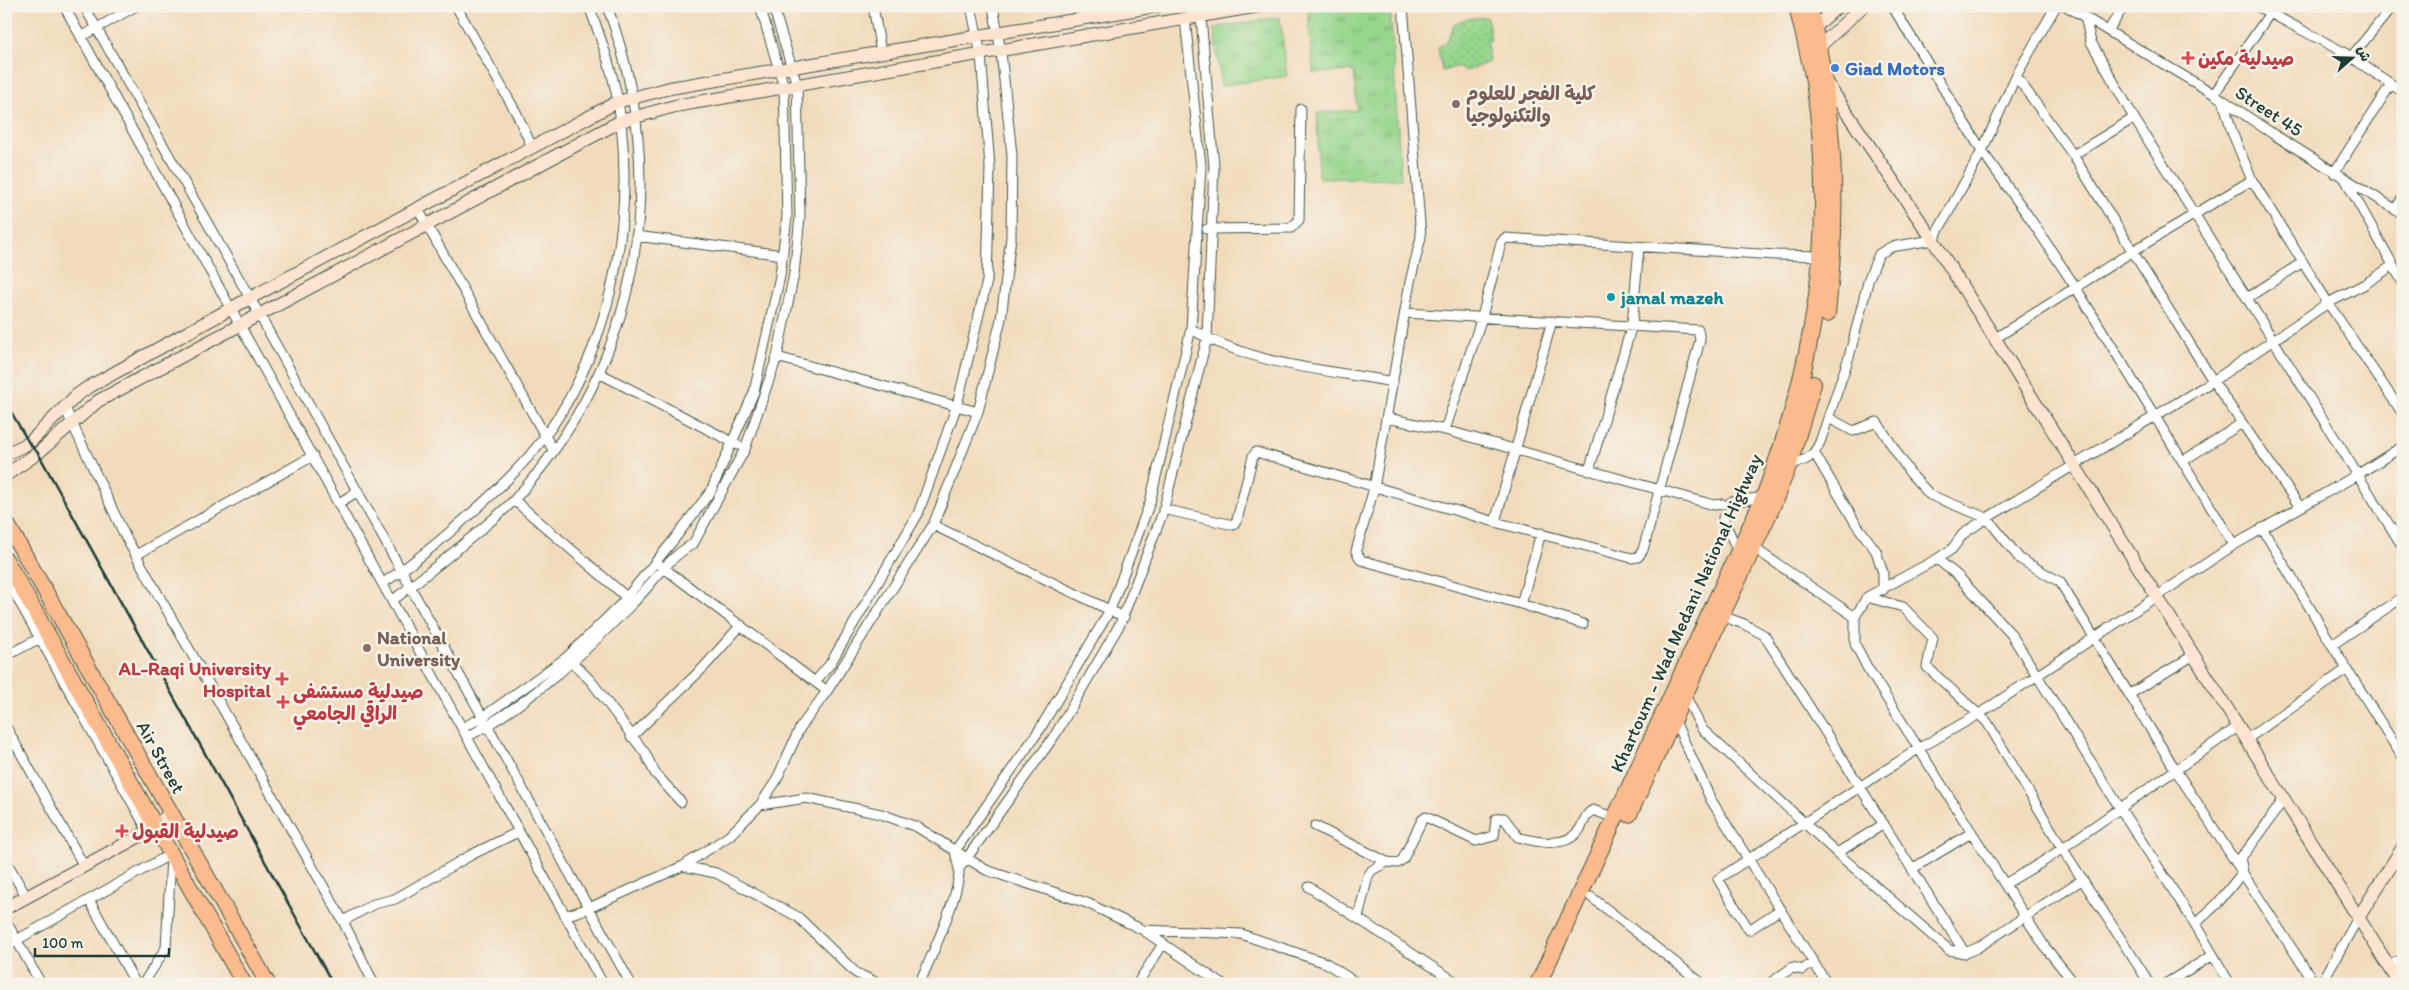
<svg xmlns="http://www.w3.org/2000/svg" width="2409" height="990" viewBox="0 0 2409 990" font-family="Itim,'Playpen Sans Arabic',sans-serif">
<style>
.grass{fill:url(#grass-dots);stroke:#5a8960}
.park{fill:url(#park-tufts);stroke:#5a8960}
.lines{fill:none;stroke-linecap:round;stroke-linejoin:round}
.street-casing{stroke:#3f5548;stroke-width:11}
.secondary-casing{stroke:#3f5548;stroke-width:14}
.primary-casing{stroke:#3f5548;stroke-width:17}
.highway-casing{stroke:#3f5548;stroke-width:18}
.street{stroke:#fff;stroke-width:9}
.secondary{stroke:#fde4d1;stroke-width:12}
.primary{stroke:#fbbb8c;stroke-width:15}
.highway{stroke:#fbbb8c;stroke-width:16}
.rail{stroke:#1f3d34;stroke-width:2.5}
.health-dot{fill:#e0444e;stroke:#f7f3e8;stroke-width:2}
.shop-dot{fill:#3f7fe0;stroke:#f7f3e8;stroke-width:2}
.education-dot{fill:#8d6e63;stroke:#f7f3e8;stroke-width:2}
.culture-dot{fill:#0f9aa8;stroke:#f7f3e8;stroke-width:2}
.labels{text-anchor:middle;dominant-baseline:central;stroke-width:5;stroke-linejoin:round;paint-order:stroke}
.health-label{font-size:19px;font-weight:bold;fill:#be3a42;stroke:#f7f3e8;text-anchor:start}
.shop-label{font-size:19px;font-weight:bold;fill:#366cbe;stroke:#f7f3e8;text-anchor:start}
.education-label{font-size:19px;font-weight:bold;fill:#785e54;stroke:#f7f3e8;text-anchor:start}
.street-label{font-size:19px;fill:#1f3d34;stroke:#f7f3e8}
.culture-label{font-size:19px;font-weight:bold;fill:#0d838f;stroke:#f7f3e8;text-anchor:start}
</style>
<defs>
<pattern id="grass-dots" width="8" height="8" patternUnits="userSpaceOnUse" patternTransform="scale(1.25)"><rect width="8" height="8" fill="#95d58c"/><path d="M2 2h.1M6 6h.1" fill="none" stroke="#79ae73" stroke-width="1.8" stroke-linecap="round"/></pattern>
<pattern id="park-tufts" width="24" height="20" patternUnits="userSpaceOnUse" patternTransform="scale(1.25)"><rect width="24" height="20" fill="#95d58c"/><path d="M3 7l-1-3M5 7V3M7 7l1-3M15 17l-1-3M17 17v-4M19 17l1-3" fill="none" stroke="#79ae73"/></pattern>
</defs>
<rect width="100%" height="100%" fill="#f7f3e8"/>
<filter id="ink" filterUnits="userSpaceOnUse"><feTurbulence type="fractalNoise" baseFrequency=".02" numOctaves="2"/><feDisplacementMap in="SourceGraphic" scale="10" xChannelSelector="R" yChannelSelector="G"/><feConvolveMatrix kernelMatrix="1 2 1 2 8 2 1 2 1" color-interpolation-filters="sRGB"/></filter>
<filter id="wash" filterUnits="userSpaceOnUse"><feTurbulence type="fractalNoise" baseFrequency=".0096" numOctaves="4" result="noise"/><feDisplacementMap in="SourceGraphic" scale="20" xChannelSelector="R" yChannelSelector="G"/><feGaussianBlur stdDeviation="1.12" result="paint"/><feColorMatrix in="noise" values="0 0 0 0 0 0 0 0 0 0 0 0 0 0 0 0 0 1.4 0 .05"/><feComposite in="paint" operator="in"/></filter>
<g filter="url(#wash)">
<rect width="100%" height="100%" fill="#f2dbbc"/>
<path class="grass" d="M1487,17L1491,40L1487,41L1489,62L1466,71L1456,67L1442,71L1438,47C1451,42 1448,27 1458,22C1466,17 1479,18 1487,17Z"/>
<path class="park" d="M1334,6H1390L1401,179L1319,178L1317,113L1357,110L1354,71L1313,73L1308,8Z
M1280,17L1287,76L1221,86L1214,28Z"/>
</g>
<g filter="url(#ink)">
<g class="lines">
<defs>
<path id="street" d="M64,6L603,984
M84,6L250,298L631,984
M456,6L517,114L532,147
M873,6L881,52
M1403,6L1421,237L1410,282L1374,488L1356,551L1361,560L1521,604L1583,624
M1892,6L1982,151L2031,220L2076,288L2234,545
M2066,6L2214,94L2273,134L2403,214
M2257,6L2345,53L2403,92
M2085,17L2091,42L2134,118L2403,547
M2108,31L2124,6
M81,37L136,6
M2351,57L2393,6
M2016,76L2073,155L2213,381L2300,507
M2214,94L2275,6
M2223,100L2232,132L2252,180L2328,303L2403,414
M2073,155L2134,118
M2334,173L2391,84
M2345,179L2403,283
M418,209L553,450
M2395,210L2403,197
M1207,229L1291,228L1299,220L1301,109
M636,236L783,255
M2247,298L2303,262
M1191,329C1254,366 1324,369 1393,382
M1994,339L2133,251L2252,180
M777,357L978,412
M599,373L738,445
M65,408L125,536L343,921L374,984
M1387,418L1445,430L1714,505L1723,504
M1829,418L1853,431L1877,422L1910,473L1930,495L1987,518L2020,559L2060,582L2175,769L2315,984
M1445,430L1482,317L1501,243L1505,238L1776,255L1822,256
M1815,454L1856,524L1876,551L1883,573V590
M2183,461L2242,423
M1789,464C1806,461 1813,458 1820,442L1849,357L1869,278L1879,254L1891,247L1933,240L1982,151L2016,76L2056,6
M1589,471L1632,325L1639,247
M514,500L631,601
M1731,502L1764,497
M339,503L358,491
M1163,509L1233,525L1237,520L1253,456L1256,452L1495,522L1632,558L1638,557L1643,550L1700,340L1698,330L1405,313
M1723,518L1738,552
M1495,522L1552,321
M933,525L1124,617
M2262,528L2332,645L2403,758
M1754,548L1855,617V644L1867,667L2026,918L2045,947L2075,984
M136,555L313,456
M1937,559L1958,576L2011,634L2120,808L2195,924L2230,984
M660,565L827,691
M6,578L148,831
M383,583C410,566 434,546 458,525C497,491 535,456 562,411C613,327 632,220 621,123C617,83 603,44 589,6
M1867,597L1903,607L1933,638L1927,667L1987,722L2062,848L2150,984
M393,600C424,577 454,552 484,527C494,518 506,509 515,499C640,361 672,180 607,6
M1521,604L1541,533
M1722,616L1744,624L1764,635L1965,953
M1855,617L1867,597L1937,559L1952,549L1963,534L1987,518L2213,381L2328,303L2365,284L2392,266
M2332,645L2403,597
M6,656L40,638
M569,659L591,681L645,753L655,773L681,802
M815,682L830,664L918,514L957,405L987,281L990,167L981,55L971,6
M2130,694L2194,655
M1685,695L1702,729L1837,853L1949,950L1965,953L1977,948L2083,879
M1674,719L1711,800L1827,984
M6,727L84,866
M462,728L483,717L567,657L621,604L672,542L711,491L754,392L780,276L787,216L784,87L760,6
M467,737C529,704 582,655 631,605C652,585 667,558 693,544L745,449L777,357L794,274L800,217L797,85L773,6
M631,737L704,667L741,625
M2247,739L2347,669
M760,805L806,798L881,814L917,827L986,870L1087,903L1143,930L1241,934L1326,963L1358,984
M1315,826L1387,862L1398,863L1403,859L1422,820L1426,817L1476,841L1494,836L1496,819L1504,818L1518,837C1537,842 1567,849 1580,829C1584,822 1585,814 1593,810L1615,818
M1837,853L1884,824
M6,861L27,898
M683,866L716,873L798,917L856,973L880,984
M959,869L1055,735L1120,624L1163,512L1207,338L1214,167L1201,17
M1912,869L1971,833
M2005,884L2044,861L2239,726
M1309,887L1459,984
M1591,897L1703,984
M89,900L136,984
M1781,909L1749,930L1718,879L1918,749L1979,714L2234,545L2357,475L2403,446
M565,916L589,908L683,866L729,836L760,805L776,781L800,728L827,691L933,525L978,412L1001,319L1011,237L1012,155L1001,52L993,6
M1358,918L1368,876L1372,870L1387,862
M6,921L41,984
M343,921L374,904L395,899L471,855L518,832
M2195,924L2217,904L2243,872L2240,858C2257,841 2269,819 2284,799
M1143,930L1222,984
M6,946L171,854
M2389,966L2403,958
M143,984L166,948L171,857
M919,984C930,960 960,895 959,870C958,864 956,857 955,851L1040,729L1110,610L1150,502L1191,329L1201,166L1185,19
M1137,984L1163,944
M1769,984L1793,967L1802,970L1814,962
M2165,984L2213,955
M2321,984L2358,918"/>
<path id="secondary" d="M1814,28L1838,6
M1819,47L1863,6
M1826,82L1933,240L2400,984
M6,454L29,443L77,395L87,388L250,298L617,102L670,88L1157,6
M6,475L38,453L98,401L621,121L675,106L1259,6
M6,908L138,837L155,827L170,813
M2358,918L2403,847"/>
<path id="primary" d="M6,522L268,984
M6,560L244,984"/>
<path id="highway" d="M1809,6C1835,111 1839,207 1827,314
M1629,814L1771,509L1789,464L1813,384
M1538,984L1764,497C1816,359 1836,234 1815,88C1811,60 1803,33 1797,6"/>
</defs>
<use href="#street" class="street-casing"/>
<use href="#secondary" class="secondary-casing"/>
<use href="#primary" class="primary-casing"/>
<use href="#highway" class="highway-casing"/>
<use href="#street" class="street"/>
<use href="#secondary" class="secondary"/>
<use href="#primary" class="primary"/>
<use href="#highway" class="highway"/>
<path class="rail" d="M6,403L29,443L38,453L333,984"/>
</g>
</g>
<g class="health-dot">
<path d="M2185.5 50.5h5v5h5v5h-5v5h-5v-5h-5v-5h5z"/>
<path d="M279.5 671.5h5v5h5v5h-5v5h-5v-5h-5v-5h5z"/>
<path d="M280.5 694.5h5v5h5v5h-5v5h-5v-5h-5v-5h5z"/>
<path d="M119.5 823.5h5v5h5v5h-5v5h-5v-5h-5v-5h5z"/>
</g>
<circle class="shop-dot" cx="1835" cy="68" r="5"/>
<g class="education-dot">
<circle cx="1456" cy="104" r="5"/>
<circle cx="367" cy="648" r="5"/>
</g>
<circle class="culture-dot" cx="1611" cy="297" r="5"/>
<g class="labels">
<g class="health-label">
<text x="2198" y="58">صيدلية مكين</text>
<text x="271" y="668" text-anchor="end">AL-Raqi University<tspan x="271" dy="22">Hospital</tspan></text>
<text x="293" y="691">صيدلية مستشفى<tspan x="293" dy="22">الراقي الجامعي</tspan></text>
<text x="132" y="831">صيدلية القبول</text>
</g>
<g class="shop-label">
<text x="1845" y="68">Giad Motors</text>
</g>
<g class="education-label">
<text x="1466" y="93">كلية الفجر للعلوم<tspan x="1466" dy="22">والتكنولوجيا</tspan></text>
<text x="377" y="637">National<tspan x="377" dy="22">University</tspan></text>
</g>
<g class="street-label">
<text transform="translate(2269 111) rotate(33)">Street 45</text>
<text transform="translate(1686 613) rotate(-66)">Khartoum - Wad Medani National Highway</text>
<text transform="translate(161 757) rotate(61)">Air Street</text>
</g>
<g class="culture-label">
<text x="1621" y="297">jamal mazeh</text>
</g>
</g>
<rect width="2409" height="990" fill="none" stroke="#f7f3e8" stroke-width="25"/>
<g transform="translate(2352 58) rotate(70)" stroke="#f7f3e8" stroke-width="4" paint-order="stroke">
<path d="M0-4L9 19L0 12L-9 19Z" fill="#1f3d34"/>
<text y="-8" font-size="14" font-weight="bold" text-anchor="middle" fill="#1f3d34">ش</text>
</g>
<path d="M35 948v8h134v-8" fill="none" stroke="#1f3d34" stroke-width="2.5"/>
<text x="42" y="948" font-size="15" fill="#1f3d34" stroke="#f7f3e8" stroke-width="4" paint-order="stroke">100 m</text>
</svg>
